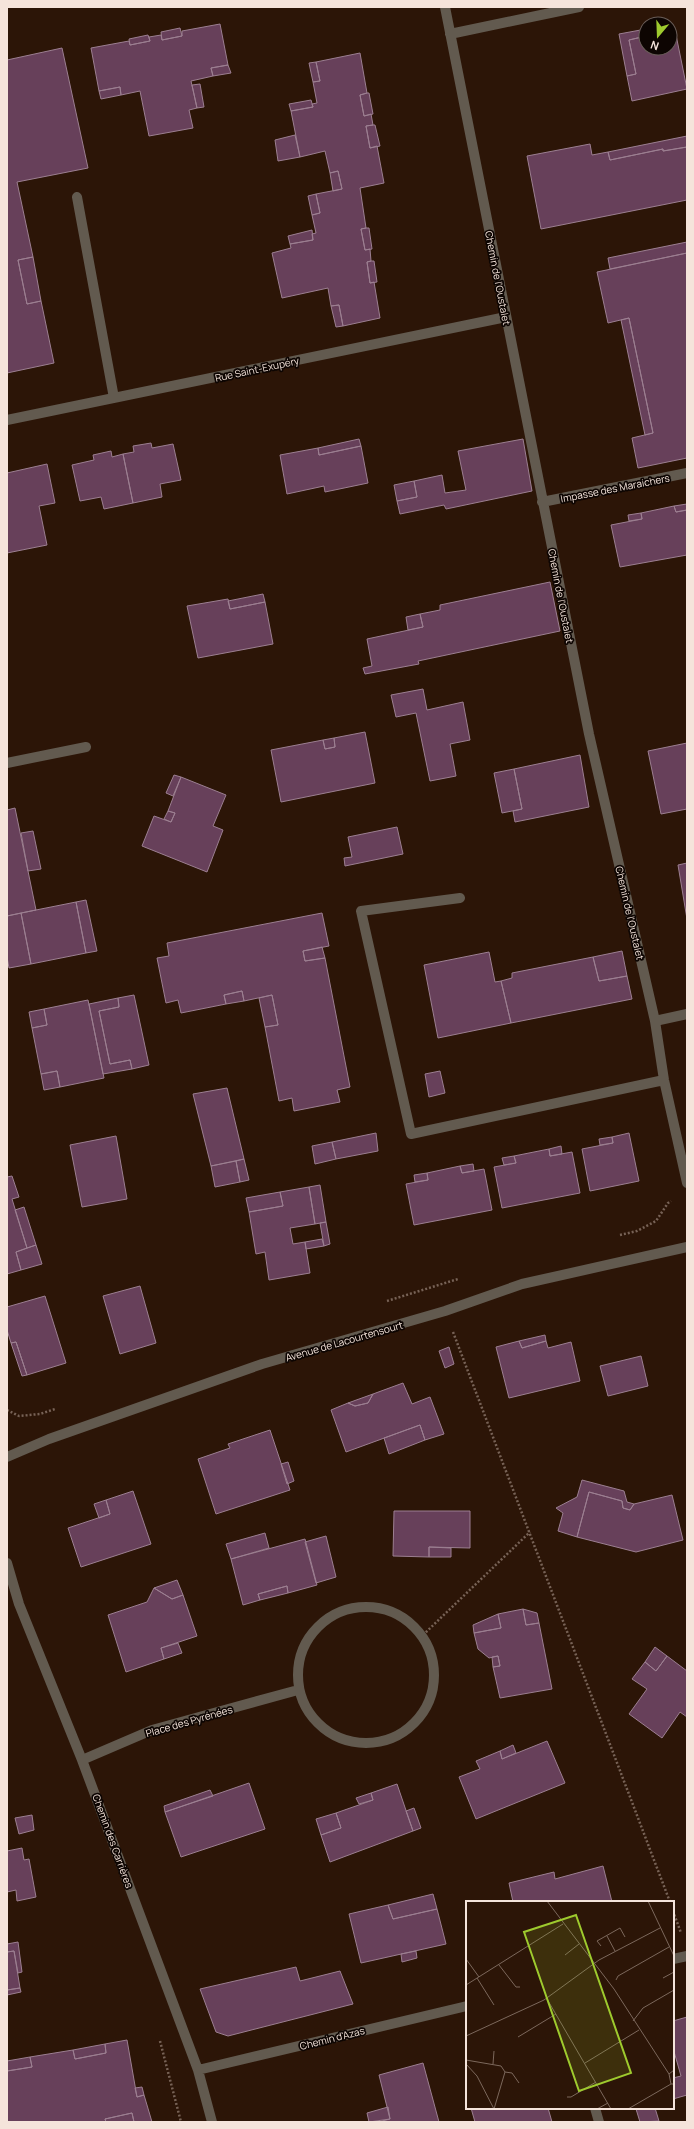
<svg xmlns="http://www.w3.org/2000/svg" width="694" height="2129" viewBox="0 0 694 2129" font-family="Manrope,sans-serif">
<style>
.building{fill:#67405a;stroke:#9c7f91}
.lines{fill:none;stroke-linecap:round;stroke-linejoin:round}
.path{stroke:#776256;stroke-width:2.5;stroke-dasharray:2 2;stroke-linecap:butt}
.minor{stroke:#625a4f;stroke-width:10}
.labels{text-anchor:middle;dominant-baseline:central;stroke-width:3.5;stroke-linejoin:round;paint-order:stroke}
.street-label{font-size:10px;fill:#f5e4db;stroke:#0d0502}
.inset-road{fill:none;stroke:#7c685c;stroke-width:1}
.view{fill:#9eca2e;fill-opacity:0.15;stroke:#9eca2e;stroke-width:2}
.inset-edge{fill:none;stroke:#f5e4db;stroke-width:2}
</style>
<rect width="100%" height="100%" fill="#2c1507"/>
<path class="building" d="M220,24L228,65L211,68L213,76L191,81L197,108L189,110L193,128L149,136L140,91L121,95L120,87L99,91L91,48L129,41L130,45L150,41L149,37L161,35L162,40L182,36V31Z
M180,28L182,36L162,40L161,32Z
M646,29V36L629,40L636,74L627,76L619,34Z
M675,30L687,89L632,101L627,76L636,74L629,40L646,36V48H670V31Z
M148,35L150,41L130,45L129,39Z
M62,48L88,168L17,182L33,257L18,260L27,304L41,301L54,363L7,373V60Z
M360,53L367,93L360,95L364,116L371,114L373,125L366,126L370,148L377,146L384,183L360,188L366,228L361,229L365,250L370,249L371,261L367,262L370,283L374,282L380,318L343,326L339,305L331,306L328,288L282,298L272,253L291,248L290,244L313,240L312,234L316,233L312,215L320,213L316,194L342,189L338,171L330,173L325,151L300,157L291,111L313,107L312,104L317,103L313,82L320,81L316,62Z
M316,62L320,81L313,82L309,63Z
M228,65L231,73L213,76L211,68Z
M200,84L204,107L197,108L192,85Z
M120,87L121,95L101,99L99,91Z
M367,93H369L373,114L364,116L360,95Z
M311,100L313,107L291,111L289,104Z
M373,125H375L380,146L370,148L366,126Z
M295,135L300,157L278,161L275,140Z
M687,136V147L663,151V149L610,160L608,152Z
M590,144L592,155L608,152L610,160L663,149V151L687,147V200L541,229L527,156Z
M338,171L342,189L333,191L330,173Z
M316,194L320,213L312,215L308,196Z
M366,228H369L372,249L365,250L361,229Z
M312,230L313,240L290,244L288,236Z
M687,242V253L610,269L608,258Z
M687,253V458L638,468L632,438L653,433L629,318L608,323L597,272Z
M33,257L41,301L27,304L18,260Z
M371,261H374L377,282L370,283L367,262Z
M339,305L343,326L336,327L331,306Z
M629,318L653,433L645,435L621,320Z
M359,439L361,446L319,455L318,448Z
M523,439L532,491L446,509L444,505L400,514L397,501L417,497L414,481L442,475L445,493L466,490L458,451Z
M151,443L152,448L173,444L181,480L160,484L162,497L133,503L123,454L134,452L133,446Z
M361,446L368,483L325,492L324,486L287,494L280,455L318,448L319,455Z
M111,451L112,457L123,454L133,503L104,509L101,497L80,501L72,465L94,460L93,455Z
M47,464L55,503L39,506L47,545L7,553V473Z
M414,481L417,497L397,501L394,485Z
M687,504V510L676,512L674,506Z
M674,506L676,512L687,510V555L620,567L611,525L642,519L641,513Z
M641,513L642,519L629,521L628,515Z
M550,582L560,631L418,661L419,664L365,674L363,668L372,666L367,639L423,627L420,614L440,610V605Z
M263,594L265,602L230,609L228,601Z
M228,599L230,609L265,602L273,644L198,658L187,606Z
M420,614L423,627L408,630L406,617Z
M423,689L427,710L463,702L470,740L450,744L456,776L430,781L416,713L396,717L391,695Z
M365,732L375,783L281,802L271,750L323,740L325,749L335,747L334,738Z
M334,738L335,747L325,749L323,740Z
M687,743V809L661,814L648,751Z
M580,755L589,807L515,822L513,811L522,809L514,769Z
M514,769L522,809L502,813L494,773Z
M174,775L181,777L173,796L166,793Z
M181,777L226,795L213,826L223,830L207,872L142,846L154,816L171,822L175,813L168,811Z
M15,808L36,910L7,916V810Z
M168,811L175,813L171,822L164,819Z
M397,827L403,854L345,866L344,858L352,857L348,837Z
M33,831L41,869L28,871L21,833Z
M687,863V919L678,865Z
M86,900L97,951L86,953L76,902Z
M76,902L86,953L31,964L21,913Z
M21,913L31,964L9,968L7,957V916Z
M322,913L329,946L303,951L305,961L325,958L350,1087L337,1090L340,1102L294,1111L292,1098L279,1101L265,1027L278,1025L272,995L244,1001L242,991L224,995L226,1004L181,1013L178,1000L166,1003L157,958L169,956L167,943Z
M322,947L325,958L305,961L303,951Z
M622,951L627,976L599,981L593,957Z
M489,952L495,982L501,981L511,1023L438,1038L424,965Z
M593,957L599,981L627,976L632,999L511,1023L501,981L512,978V973Z
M242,991L244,1001L226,1004L224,995Z
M134,995L149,1065L132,1069L130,1060L110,1064L99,1011L119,1007L118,998Z
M272,995L278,1025L265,1027L259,998Z
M118,998L119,1007L99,1011L110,1064L130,1060L132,1069L103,1074L89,1004Z
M88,1000L104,1078L60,1087L57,1071L41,1074L32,1028L47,1025L44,1009Z
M44,1009L47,1025L32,1028L29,1012Z
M57,1071L60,1087L44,1090L41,1074Z
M440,1071L445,1093L429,1097L425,1074Z
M227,1088L244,1159L211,1166L193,1094Z
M376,1133L378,1151L336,1159L332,1142Z
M629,1133L639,1181L590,1191L582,1149L613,1143L612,1137Z
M116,1136L127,1199L82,1207L70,1145Z
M612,1137L613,1143L600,1145L599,1139Z
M332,1142L336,1159L315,1164L312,1146Z
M561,1146L562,1154L550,1156L549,1149Z
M549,1149L550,1156L572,1152L580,1193L502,1208L494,1167L516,1163L514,1156Z
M514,1156L516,1163L504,1165L502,1158Z
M244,1159L249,1180L240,1182L236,1161Z
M236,1161L240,1182L215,1187L211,1166Z
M473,1164L474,1171L462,1173L460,1166Z
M460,1166L462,1173L484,1169L492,1210L414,1225L406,1184L428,1180L427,1173Z
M427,1173L428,1180L415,1182L414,1175Z
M12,1176L19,1197L12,1199L27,1248L16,1252L21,1270L7,1274V1177Z
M320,1185L326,1222L315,1224L309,1187Z
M309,1187L315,1224L290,1228L293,1244L305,1242L310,1273L269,1280L265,1252L256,1254L249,1212L283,1206L280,1192Z
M280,1192L283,1206L249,1212L246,1198Z
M24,1207L36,1245L27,1248L15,1210Z
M326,1222L330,1244L324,1246L320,1223Z
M322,1239L324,1246L306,1249L305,1242Z
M36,1245L42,1264L21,1270L16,1252Z
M140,1286L156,1343L120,1354L103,1296Z
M45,1296L66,1363L27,1375L16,1342L11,1343L7,1330V1307Z
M545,1335L546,1341L522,1348L519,1341Z
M519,1341L522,1348L546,1341L548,1348L571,1342L580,1381L509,1398L496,1347Z
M16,1342L27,1375L22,1376L11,1343Z
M449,1347L454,1364L445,1368L439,1351Z
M641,1356L648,1386L608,1396L600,1366Z
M403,1383L412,1404L430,1397L444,1434L425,1440L420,1425L346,1452L331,1410L348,1403L355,1406L368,1403L373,1394Z
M373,1394L368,1403L355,1406L348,1403Z
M420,1425L425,1440L389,1454L384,1438Z
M270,1430L290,1490L216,1514L198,1459L230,1448L228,1444Z
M288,1462L294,1481L287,1484L281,1464Z
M582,1480L624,1491L627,1502L634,1504L630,1510L623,1508L622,1501L589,1492L577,1537L558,1531L563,1513L556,1508L577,1497Z
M133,1491L151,1544L81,1567L68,1528L110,1514L106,1500Z
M589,1492L622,1501L623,1508L630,1510L634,1504L672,1495L683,1540L636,1552L577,1537Z
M106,1500L110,1514L99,1518L94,1504Z
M394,1511H470V1548L429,1547V1557L393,1556Z
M265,1533L269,1548L231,1559L226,1544Z
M326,1536L336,1577L316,1583L305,1542Z
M305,1539L317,1585L288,1593L287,1586L258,1594L260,1600L243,1605L231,1559Z
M429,1547L451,1548V1557H429Z
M177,1580L183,1595L172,1599L154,1588Z
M287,1586L288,1593L260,1600L258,1594Z
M154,1588L172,1599L183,1595L197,1636L161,1648L164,1659L126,1672L108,1615L147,1602Z
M523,1609L526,1625L539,1623L552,1689L500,1698L493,1667L500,1666L498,1656L489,1658L478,1649L474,1633L501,1628L498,1614Z
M523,1609L537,1613L539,1623L526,1625Z
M498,1614L501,1628L474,1633L473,1625Z
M178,1643L182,1653L164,1659L161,1648Z
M655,1647L667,1656L656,1671L645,1662Z
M498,1656L500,1666L493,1667L492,1657Z
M667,1656L687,1671V1717L680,1712L662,1738L629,1714L647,1689L632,1679L645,1662L656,1671Z
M547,1741L565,1783L476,1819L459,1777L480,1769L476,1761L500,1751L502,1759Z
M513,1745L516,1753L502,1759L500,1751Z
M249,1783L265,1829L181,1857L165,1812Z
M397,1784L413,1831L330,1862L321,1835L341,1828L336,1813L373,1800L371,1793Z
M210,1790L213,1796L165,1812L164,1806Z
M371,1793L373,1800L359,1804L356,1798Z
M414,1808L421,1828L413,1831L406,1811Z
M336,1813L341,1828L321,1835L316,1819Z
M32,1815L34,1830L19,1834L15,1818Z
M22,1848L24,1860L29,1859L36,1897L17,1901L16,1890L7,1892V1851Z
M603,1866L612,1902H513L509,1883L554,1872L555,1879Z
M433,1894L437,1909L393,1919L388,1905Z
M388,1905L393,1919L437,1909L446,1944L361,1963L349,1914Z
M18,1942L22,1972L18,1973L14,1951L7,1952V1944Z
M14,1951L20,1988L7,1990V1952Z
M416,1951L417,1958L402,1962L401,1954Z
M296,1967L300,1981L340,1971L353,2004L228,2036L216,2032L200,1989Z
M20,1988L21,1992L7,1995V1990Z
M687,2017V2095L673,2099V2078L681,2076L673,2048V2021Z
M127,2040L137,2097L144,2095L152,2122H134L132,2113L105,2119L106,2122H7V2071L32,2067L30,2057L73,2050L75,2059L106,2053L105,2044Z
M105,2044L106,2053L75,2059L73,2050Z
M30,2057L32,2067L7,2071V2061Z
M423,2063L439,2122H378L390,2119L379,2075Z
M142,2087L144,2095L137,2097L135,2088Z
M388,2107L390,2119L369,2122L367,2113Z
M471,2108H548L552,2122H475Z
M641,2108H655L659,2121L640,2122L636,2109Z
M132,2113L134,2122H106L105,2119Z"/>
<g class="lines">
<path class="path" d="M620,1235L637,1231L656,1221L668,1203L671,1201
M387,1301L458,1279
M453,1332L670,1902
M7,1410L19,1416L40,1414L55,1409
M423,1635L530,1532
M673,1911L681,1933
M160,2041L181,2122"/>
<path class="minor" d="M445,7L589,734L655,1021L664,1080L687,1183
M450,34L579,7
M77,197L114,398
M7,420L506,317
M542,502L687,473
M7,763L86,747
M460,898L361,911L411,1134L664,1080
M655,1021L687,1014
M7,1457L49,1439L262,1364L445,1311L522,1284L687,1247
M7,1563L19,1604L82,1760L198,2070L212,2122
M298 1675a68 68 0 1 1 136 0a68 68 0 1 1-136 0Z
M82,1760L152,1730L298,1690
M673,1959L687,1956
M198,2070L467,2006
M595,2108L599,2122"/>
</g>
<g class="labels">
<g class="street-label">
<text transform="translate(498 278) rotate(79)">Chemin de l'Oustalet</text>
<text transform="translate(257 369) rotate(-12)">Rue Saint-Exupéry</text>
<text transform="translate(615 488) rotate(-11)">Impasse des Maraichers</text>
<text transform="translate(561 596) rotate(79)">Chemin de l'Oustalet</text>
<text transform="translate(630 913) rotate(77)">Chemin de l'Oustalet</text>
<text transform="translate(344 1341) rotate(-16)">Avenue de Lacourtensourt</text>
<text transform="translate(189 1721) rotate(-16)">Place des Pyrénées</text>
<text transform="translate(113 1841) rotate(70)">Chemin des Carrières</text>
<text transform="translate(332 2038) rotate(-14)">Chemin d'Azas</text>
</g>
</g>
<g transform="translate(466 1901)">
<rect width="208" height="208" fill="#2c1507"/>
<path class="inset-road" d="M81,0L148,88L203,173M182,0L208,55M141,35L149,50M135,45L131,40L154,27L159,36M99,54L113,43M0,58L13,76M33,64L50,86H54M11,77L28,104M197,77L208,71M150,79L152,75L203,46M0,84L97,23M81,98L145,208M167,120L177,107L208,89M0,135L78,99L133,59L194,27M52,136L90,113M0,159L35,165L39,171L28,208M119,162L173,129M0,163L11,175L28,208M27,163L28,150M208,169L203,173L205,183H208M39,171L46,172L53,182M101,196H105L130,181M131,208L142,202M162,208L205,183"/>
<path class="view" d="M110,14L165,172L113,190L58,31Z"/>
<rect width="208" height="208" class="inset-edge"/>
</g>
<rect width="694" height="2129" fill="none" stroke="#f5e4db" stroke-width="16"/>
<g transform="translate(658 36) rotate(199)"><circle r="19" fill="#0d0502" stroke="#6a5e59"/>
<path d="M0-3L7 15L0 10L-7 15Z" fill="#9eca2e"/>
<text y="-6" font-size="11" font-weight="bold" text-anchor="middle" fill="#f5e4db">N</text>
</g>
</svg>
